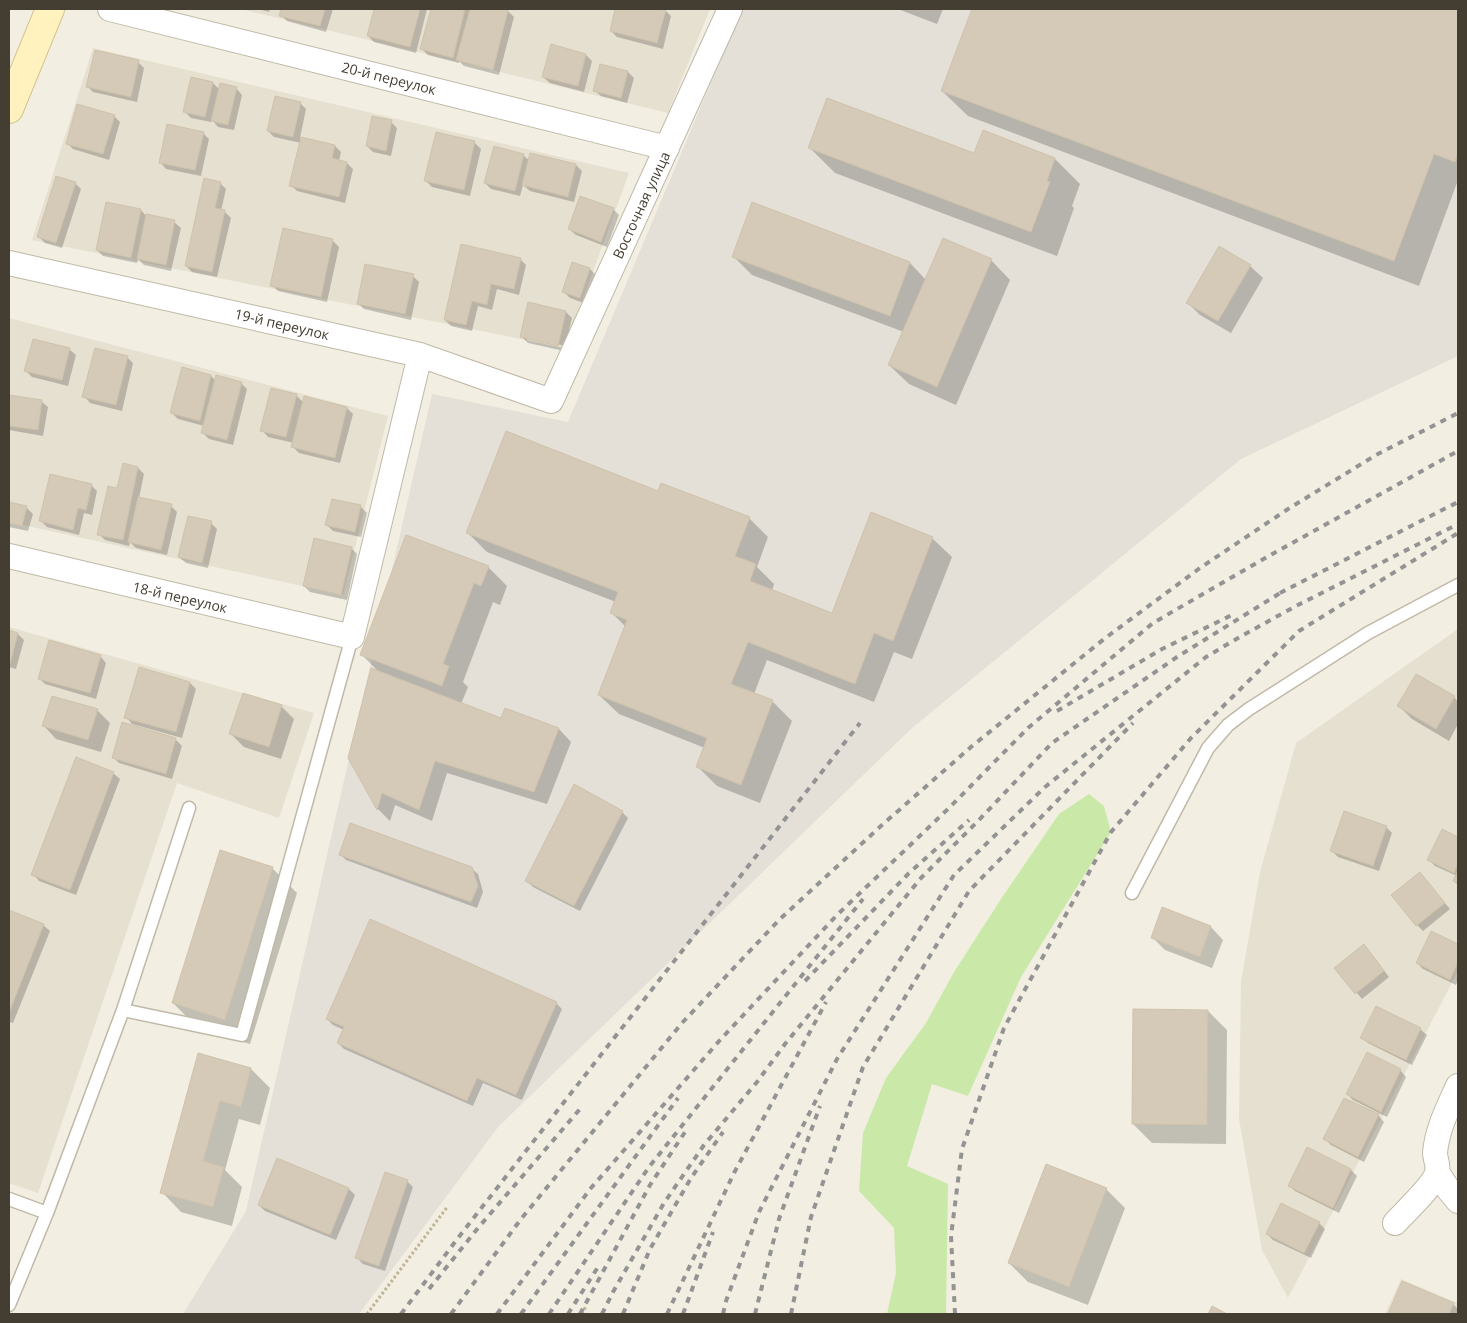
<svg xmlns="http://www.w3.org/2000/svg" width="1467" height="1323" viewBox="0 0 1467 1323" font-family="'Open Sans',sans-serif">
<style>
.residential{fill:#e6e0d0}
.industrial{fill:#e4dfd7}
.green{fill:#cae9a8}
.shadow{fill:#0003;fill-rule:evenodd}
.building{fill:#d4cab7;stroke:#cfc2aa}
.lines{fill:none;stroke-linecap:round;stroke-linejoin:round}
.lane-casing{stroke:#c1b9a7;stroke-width:15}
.street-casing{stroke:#c1b9a7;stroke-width:26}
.secondary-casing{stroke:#d4c48f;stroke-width:30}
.path{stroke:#c0b295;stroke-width:3;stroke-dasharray:2.5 2.5;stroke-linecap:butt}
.lane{stroke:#fff;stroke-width:12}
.street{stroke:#fff;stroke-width:24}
.secondary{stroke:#fff2bf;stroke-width:28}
.rail{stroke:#939393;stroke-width:4;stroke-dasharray:6 6;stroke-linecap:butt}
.labels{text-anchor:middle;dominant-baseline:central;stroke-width:4;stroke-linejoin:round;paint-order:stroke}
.street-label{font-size:14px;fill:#443d32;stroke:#fff}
</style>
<rect width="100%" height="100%" fill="#f2eee2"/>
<path class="residential" d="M241,9H710L668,113Z
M93,48L629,173L565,348L32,240Z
M9,318L388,416L343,595L9,522Z
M9,627L314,713L279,818L177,783L38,1193L9,1183Z
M1458,629V971L1288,1298L1262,1250L1239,1119L1241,982L1260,872L1296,743Z
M1401,1279L1458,1303V1314H1385Z"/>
<path class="industrial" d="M742,9H1458V356L1241,459L912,728L498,1127L359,1314H183L246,1211L432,394L568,422Z"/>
<path class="green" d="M1089,794L1104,806L1111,832L1021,977L968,1096L932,1084L907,1166L948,1184L946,1314H887L896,1273L894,1228L859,1191L863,1133L886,1078L926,1023L954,972L1001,899L1059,814Z"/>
<path class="shadow" d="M258,9H270L269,12Z
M282,9H333L326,32L287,21L281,15Z
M375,9H427L416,53L374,42L368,36Z
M432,9H469L471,10V9H499L508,11L514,17L499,75L464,66L459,61V63L428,55L422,49Z
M616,9L665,10L671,16L663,49L617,37L611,31Z
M898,9H943L937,24Z
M973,9H1458V180L1419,286L968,116L942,91Z
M586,55L592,61L584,92L550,83L543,77Z
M138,62L144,68L137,102L93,92L87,86Z
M628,72L634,78L627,103L601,96L594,90Z
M213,83L220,90L236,88L242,95L234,130L218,127L212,120L211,122L191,118L185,112Z
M300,103L306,109L300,138L335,146L341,152L339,161L347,163L353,169L345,203L297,191L291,185L301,143L274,137L268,131Z
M114,116L120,122L109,160L73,149L67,143Z
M391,122L397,128L391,156L373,152L367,146Z
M983,132L1055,159L1080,184L1072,206L1074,208L1057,256L835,173L810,148L975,155Z
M203,133L209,139L201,176L166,169L160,162Z
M475,143L481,149L470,196L432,187L426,181Z
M523,155L530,161L576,165L582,171L574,202L530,191L523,185L520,196L491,189L485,183Z
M75,183L81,189L62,248L45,243L38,236Z
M220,183L226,189L221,211H224L231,218L217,277L192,272L186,266Z
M107,203L141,210L146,216L174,222L181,228L171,271L144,265L138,259L137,263L103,256L97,250Z
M753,204L910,263L926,280L991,260L1010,280L956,405L909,384L889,365L904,332L752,275L733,256Z
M613,209L619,215L607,247L576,235L569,229Z
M284,230L333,241L339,247L327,302L278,291L272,285Z
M520,259L526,265L519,295L497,289L492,310L478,306L472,331L451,326L445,320Z
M1250,266L1263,278L1231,333L1200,315L1188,303Z
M590,269L596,275L586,304L570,298L564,292Z
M413,276L419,282L411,320L364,309L358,303Z
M566,312L572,318L564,351L528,343L522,337ZM527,337L565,346L564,348L527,340Z
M69,349L76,355L68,386L32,377L26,371Z
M127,357L133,363L122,411L90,403L84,396Z
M211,376L216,381L241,383L247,389L233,445L209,439L203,433L204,426L178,419L172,413Z
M296,395L304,403L305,398L347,408L353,414L340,463L299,453L293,447L294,443L268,437L262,430Z
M9,396L41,401L48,407L43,436L9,430Z
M138,468L144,474L139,498L171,506L177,512L167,555L136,548L130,542L129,546L105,540L99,534L118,489Z
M91,485L97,491L92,515L84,513L79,535L47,527L41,521Z
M659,492L749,518L768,537L757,567L774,584L772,591L832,615L932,538L952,557L912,659L894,652L874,702L767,660L754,694L772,701L792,721L760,803L717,786L698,767L705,748L619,714L599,695L626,627L612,613L616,602L487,552L468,533Z
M333,500L361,507L367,513L361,537L333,531L327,525Z
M9,503L27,508L33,514L28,531L9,527Z
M211,523L217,529L208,568L186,563L179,557Z
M351,548L357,554L347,600L310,592L304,586Z
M488,567L507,586L500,605L493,602L463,682L468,687L461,704L501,720L505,710L559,729L571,742L547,804L447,773L432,821L395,805L390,821L378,809L349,758L380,673L362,655Z
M9,632L18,634L24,640L16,669L9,667Z
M100,656L106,663L96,699L45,684L39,678Z
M139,669L190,683L196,689L182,738L132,724L126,717Z
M1454,697L1458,702V724L1449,741L1412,719L1399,706Z
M281,706L294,719L281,759L244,747L231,734Z
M97,710L110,723L101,752L56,739L44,726Z
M175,739L182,746L172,779L119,763L113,757Z
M113,773L120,779L76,895L39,881L33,874Z
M622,812L628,818L580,911L533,887L527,881Z
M1386,827L1392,833L1379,871L1338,857L1332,851Z
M1443,831L1458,838V885L1454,881L1457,876L1435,866L1429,860Z
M340,854L471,868L478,874L483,892L477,908L346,860Z
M272,868L297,893L250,1044L198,1028L173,1003Z
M1420,874L1450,909L1423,931L1417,925Z
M1163,909L1211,927L1223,940L1212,968L1165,950L1152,937Z
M9,911L43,925L50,931L13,1023L9,1022Z
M1432,933L1458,946V980L1456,985L1423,969L1417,963Z
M1370,952L1389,977L1362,999L1336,968Z
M556,1003L562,1009L522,1100L483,1083L473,1106L344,1049L338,1043L344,1030L333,1025L327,1019Z
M1208,1011L1227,1030L1226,1144L1152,1143L1133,1124Z
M1420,1029L1427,1035L1412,1065L1368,1043L1362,1037Z
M1367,1054L1400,1070L1406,1077L1387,1117L1353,1100L1347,1094Z
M199,1055L251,1069L270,1088L260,1125L239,1119L225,1170L242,1187L232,1226L181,1212L162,1192Z
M1378,1115L1384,1122L1364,1162L1331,1145L1325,1139Z
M1307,1148L1351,1170L1357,1176L1339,1213L1295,1191L1289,1185Z
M407,1181L413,1187L385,1271L363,1264L357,1258Z
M349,1189L355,1195L336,1240L265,1211L259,1205Z
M1106,1189L1125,1208L1088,1305L1028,1282L1009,1263Z
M1319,1223L1325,1229L1311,1258L1273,1240L1267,1234Z
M1402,1283L1453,1304L1458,1309L1457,1314H1389Z"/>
<path class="building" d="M281,9H325L320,26L279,16Z
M374,9H420L410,47L367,36Z
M431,9H465L453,58L420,49Z
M470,9H503L508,10L493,70L456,60Z
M615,9H666L657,43L610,31Z
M972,9H1458V153L1455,162L1434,154L1394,261L941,91Z
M551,44L586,54L578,86L542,77Z
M95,50L139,60L131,97L86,87Z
M600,64L628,71L621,98L593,91Z
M191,77L213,82L205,117L183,112Z
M220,83L237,87L228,125L211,121Z
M275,96L301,102L293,137L267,131Z
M827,98L974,153L983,130L1055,158L1047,181L1050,182L1031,232L808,148Z
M77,104L115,115L103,154L66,144Z
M372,116L392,120L386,151L366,146Z
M167,124L204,132L195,170L159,163Z
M436,132L475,141L464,190L424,181Z
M301,137L335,145L332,158L347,162L339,197L289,186Z
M494,146L524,154L515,191L484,183Z
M530,153L576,164L568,197L522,185Z
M56,176L76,182L56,243L37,237Z
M204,178L221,182L215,208L225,210L212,272L185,266Z
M580,196L614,208L601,242L568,229Z
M106,202L141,209L131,258L96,250Z
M752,202L910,262L890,316L732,257Z
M146,214L175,220L166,265L137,259Z
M283,228L333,239L321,297L270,286Z
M943,238L992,259L937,387L888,365Z
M461,244L521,258L514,289L491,284L487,305L472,301L466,325L444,320Z
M1219,246L1251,265L1218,321L1186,303Z
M572,262L590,268L580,298L562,292Z
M365,264L414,274L405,314L357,304Z
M528,302L566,311L558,346L520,337Z
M33,339L70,348L62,380L24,371Z
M95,348L128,356L116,405L82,397Z
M182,367L211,375L200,421L170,413Z
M216,375L242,382L227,440L201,433Z
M271,388L297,394L286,437L260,431Z
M9,395L42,400L38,430L9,426Z
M304,396L347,407L335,458L291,447Z
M506,431L658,491L661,483L750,517L735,556L756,564L750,581L832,613L871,512L933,537L893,641L874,633L855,684L748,642L731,684L773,700L741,785L696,767L707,738L598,695L627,620L610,613L618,592L466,533Z
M123,463L138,467L123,540L97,535L108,486L117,488Z
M50,474L92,484L86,510L78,508L73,530L39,521Z
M138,497L172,504L161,550L128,542Z
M332,499L361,505L355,532L325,525Z
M9,502L27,506L22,526L9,523Z
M188,516L212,521L202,563L178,557Z
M406,535L489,566L481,586L474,583L443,664L449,666L442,686L360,655Z
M314,538L352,547L341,595L303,586Z
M9,630L18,633L10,664H9Z
M49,640L101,655L90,693L38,679Z
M139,667L190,682L176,732L124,718Z
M371,668L501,718L505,708L559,728L534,792L435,761L419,810L382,793L377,810L348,758Z
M1416,674L1455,696L1436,729L1397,706Z
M243,693L282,705L269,747L229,734Z
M52,696L98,709L88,740L42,726Z
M122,722L176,738L166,774L112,758Z
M76,757L114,772L70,890L31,875Z
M574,784L623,811L574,906L525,881Z
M1344,811L1387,826L1373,866L1330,851Z
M350,823L472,867L478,886L471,902L339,855Z
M1442,829L1458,837V863L1454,873L1427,860Z
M220,850L273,867L225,1020L172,1003Z
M1458,870V884L1453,881Z
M1420,872L1445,903L1416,926L1391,895Z
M1162,907L1211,926L1200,957L1151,938Z
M9,910L44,924L9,1013Z
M370,919L557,1002L516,1095L477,1078L467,1101L337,1043L344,1027L326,1019Z
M1431,931L1458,944V962L1450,980L1416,963Z
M1364,944L1384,971L1355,994L1334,968Z
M1376,1006L1421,1028L1406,1060L1360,1038Z
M1133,1009L1208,1010L1207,1125L1132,1124Z
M1367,1052L1401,1069L1381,1112L1346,1094Z
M198,1053L251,1068L241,1107L220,1101L203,1161L224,1167L213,1207L160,1193Z
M1344,1098L1379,1114L1358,1157L1323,1139Z
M1307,1147L1351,1169L1333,1208L1288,1186Z
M277,1158L349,1188L330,1235L258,1205Z
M1046,1164L1107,1188L1069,1287L1008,1263Z
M385,1172L408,1180L379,1266L355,1258Z
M1281,1203L1320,1222L1304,1253L1266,1234Z
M1402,1281L1454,1303L1449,1314H1388Z
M1212,1306L1227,1314H1208Z"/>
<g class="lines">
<defs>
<path id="lane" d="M1132,893L1208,748L1228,725L1249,709L1368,633L1458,585
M123,1010L242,1035L352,637
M9,1199L47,1213
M9,1305L47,1213L123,1010L189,808"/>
<path id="street" d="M110,9L667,148
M9,263L420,355L551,401L730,9
M9,556L352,637L420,355
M1437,1172L1448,1189L1458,1201
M1395,1223C1404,1213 1435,1184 1437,1172C1439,1166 1435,1159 1435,1153C1437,1129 1448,1108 1458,1086"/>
<path id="secondary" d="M9,109L50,9"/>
</defs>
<use href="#lane" class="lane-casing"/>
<use href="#street" class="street-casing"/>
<use href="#secondary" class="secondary-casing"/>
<path class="path" d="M367,1314L448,1206
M582,1314L586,1306"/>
<use href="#lane" class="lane"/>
<use href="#street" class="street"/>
<use href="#secondary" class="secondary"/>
<path class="rail" d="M1280,593L1458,502
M1057,711L1162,649L1232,615
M805,981L909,873L969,820
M429,1289L478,1228L580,1109
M401,1314L458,1238L860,723
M451,1314L521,1219L682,1023L779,920L882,825L971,747L1104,639L1200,568L1288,509L1376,455L1458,413
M497,1314L591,1188L720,1040L837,915L949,808L1028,728L1153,623L1267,557L1458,451
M521,1314L678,1098
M549,1314L649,1167L863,899
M568,1314L598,1267
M580,1314L650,1185L687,1129
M602,1314L613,1292L664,1203L704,1145L757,1082L785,1044L921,878L978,821L1052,743L1177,657L1285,590
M623,1314L650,1249L691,1178L723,1132
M667,1314L734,1173L826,1002
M683,1314L713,1232
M723,1314L726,1301L759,1212L837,1059L954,875L1045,787L1206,657L1238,638L1296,606L1458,524
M755,1314L779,1219L820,1106
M791,1314L811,1217L863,1067L969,891L1133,723
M955,1314L951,1236L962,1149L1004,1028L1111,832L1191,738L1299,631L1458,533"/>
</g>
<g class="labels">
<g class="street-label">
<text transform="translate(389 78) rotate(14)">20-й переулок</text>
<text transform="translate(641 205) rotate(-65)">Восточная улица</text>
<text transform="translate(282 324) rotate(13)">19-й переулок</text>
<text transform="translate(180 597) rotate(13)">18-й переулок</text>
</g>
</g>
<rect width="1467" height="1323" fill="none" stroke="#443d32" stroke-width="20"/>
</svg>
